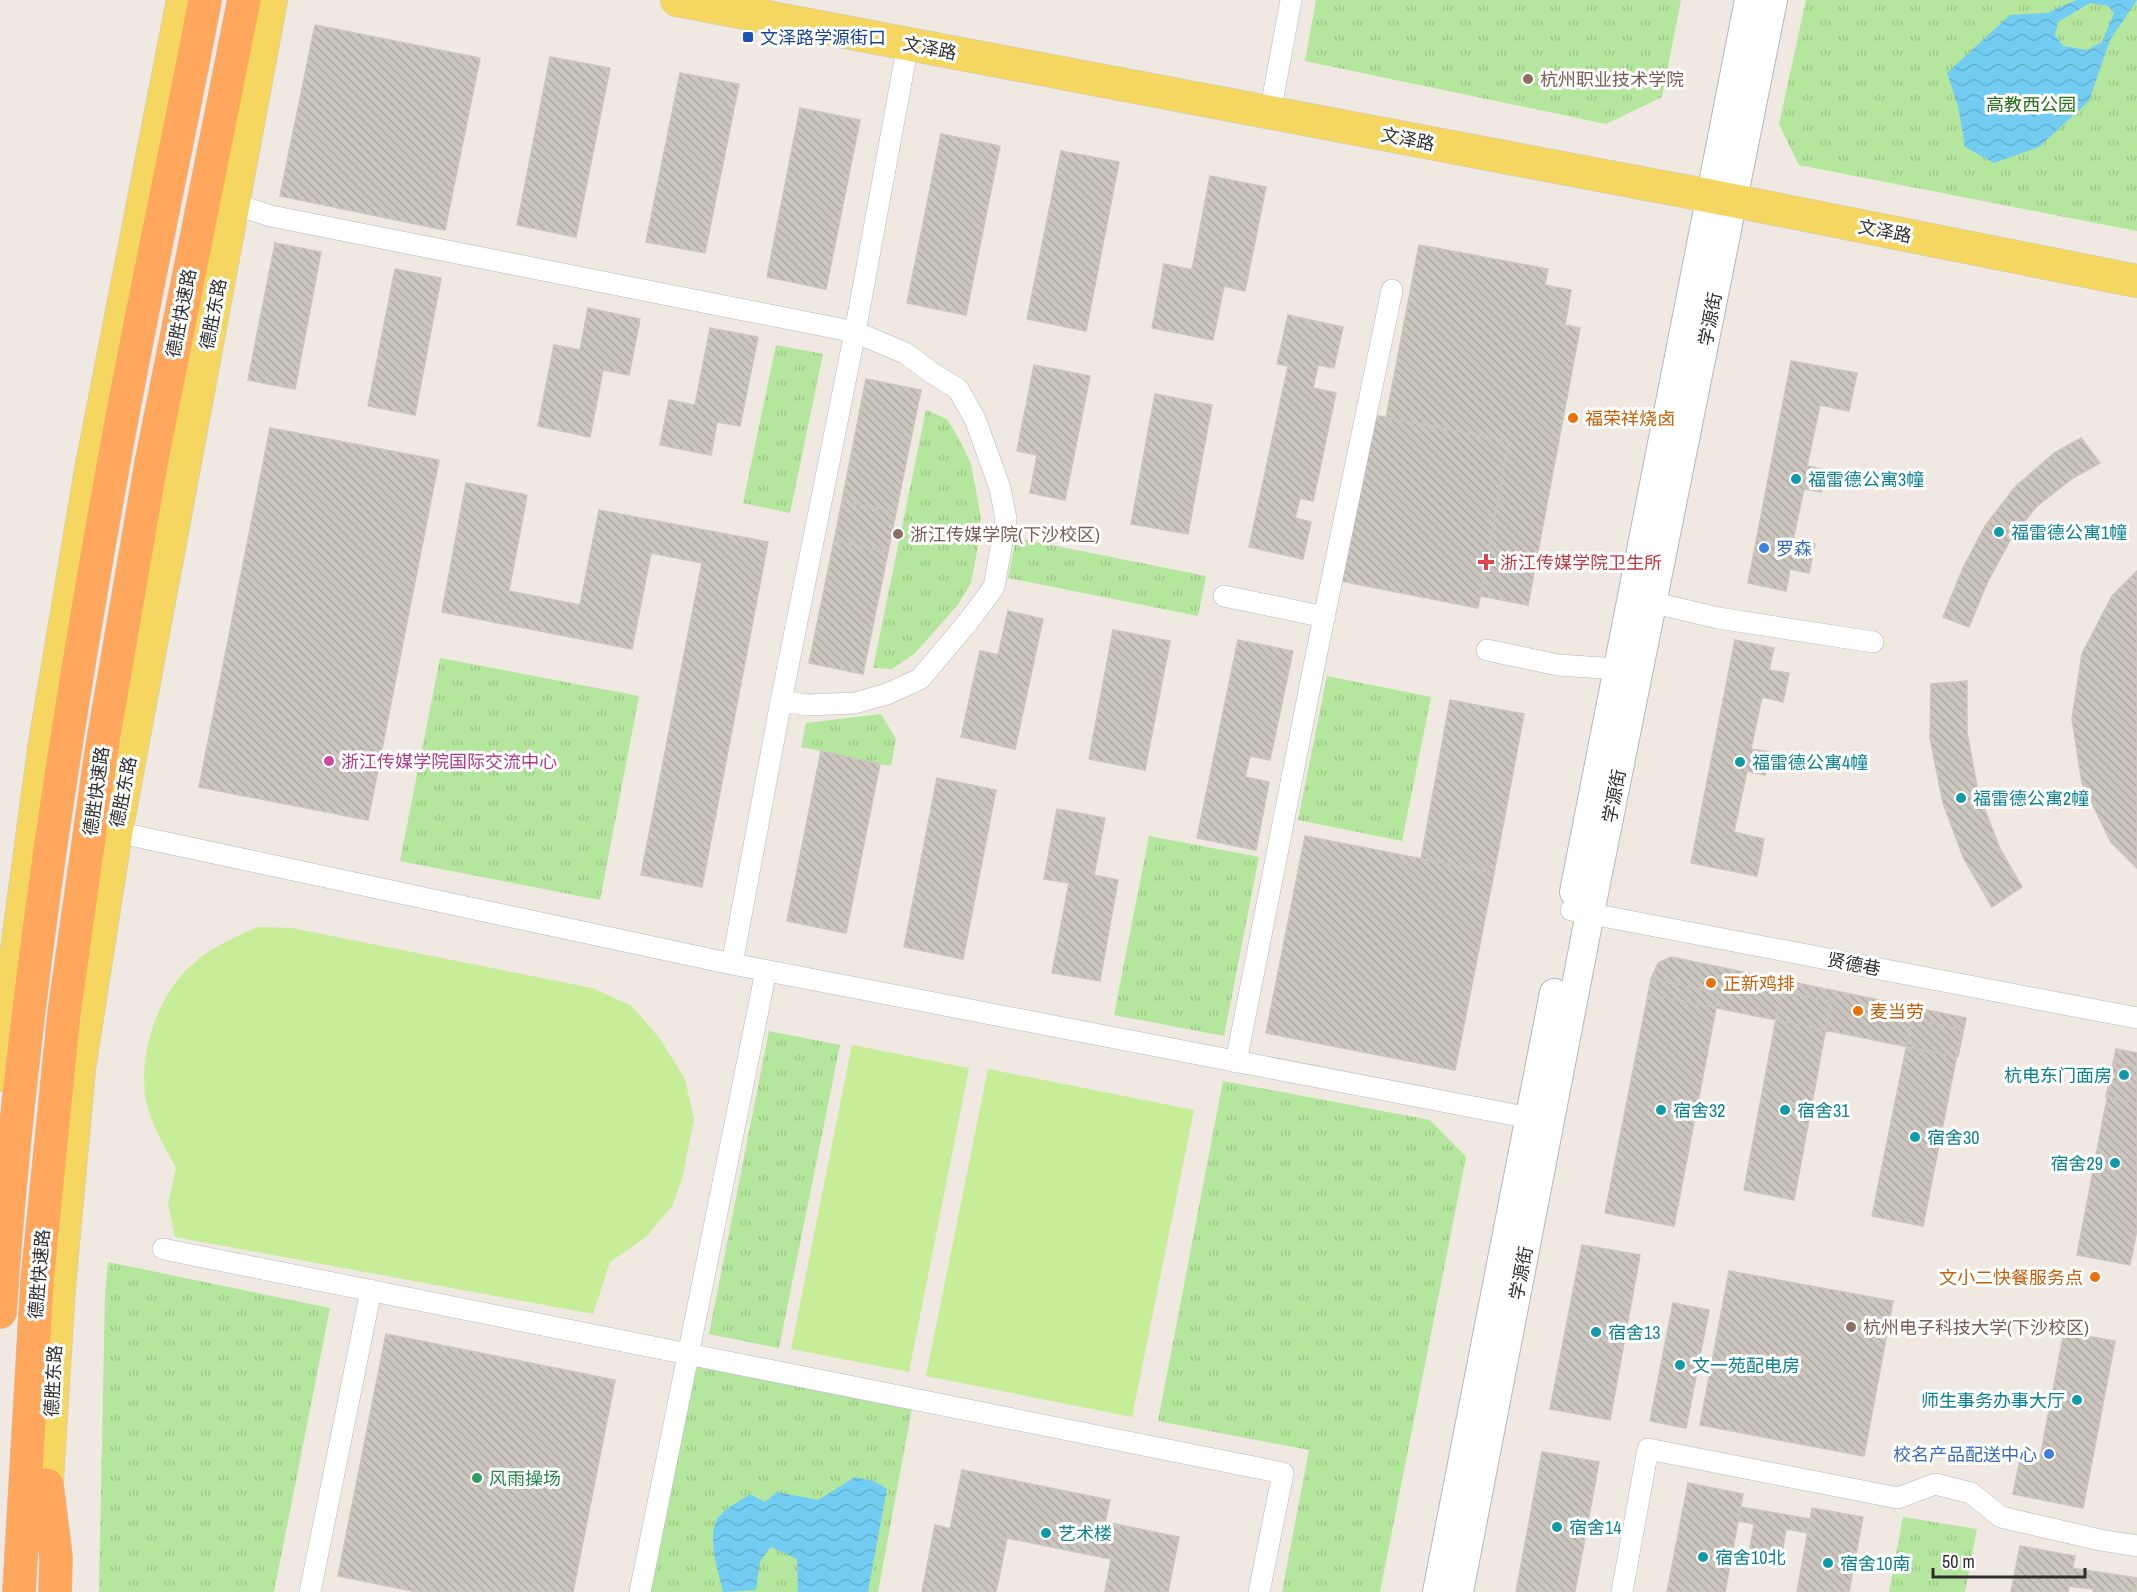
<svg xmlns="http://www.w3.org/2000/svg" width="2137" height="1592" viewBox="0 0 2137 1592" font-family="'Archivo Narrow','Noto Sans SC',sans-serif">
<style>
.grass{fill:url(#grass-tufts)}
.pitch{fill:#c7ed99}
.water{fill:url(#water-waves);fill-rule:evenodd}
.building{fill:url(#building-back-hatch);stroke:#cbc5ba;stroke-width:1.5}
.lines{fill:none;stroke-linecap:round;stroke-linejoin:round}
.street-casing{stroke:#b4b6c1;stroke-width:22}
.secondary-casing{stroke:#b4b6c1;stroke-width:30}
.primary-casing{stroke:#c9c9c9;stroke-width:34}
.highway-casing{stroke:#c9c9c9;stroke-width:34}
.street{stroke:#fff;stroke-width:21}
.secondary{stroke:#fff;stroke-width:28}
.primary{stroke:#f4d661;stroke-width:33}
.highway{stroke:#ffa75c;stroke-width:33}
.transit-dot{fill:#1a4fb4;stroke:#fff;stroke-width:2}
.education-dot{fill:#8d6e63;stroke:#fff;stroke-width:2}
.food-dot{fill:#e8710a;stroke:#fff;stroke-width:2}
.culture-dot{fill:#0f9aa8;stroke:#fff;stroke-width:2}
.shop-dot{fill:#3f7fe0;stroke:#fff;stroke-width:2}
.health-dot{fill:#e0444e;stroke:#fff;stroke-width:2}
.hotel-dot{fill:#d1479c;stroke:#fff;stroke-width:2}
.leisure-dot{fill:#2e9e5b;stroke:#fff;stroke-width:2}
.labels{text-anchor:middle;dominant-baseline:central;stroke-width:6;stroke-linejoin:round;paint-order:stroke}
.transit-label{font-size:18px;fill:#164399;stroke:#fff;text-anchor:start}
.street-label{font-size:18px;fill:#2e2e2e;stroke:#fff}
.education-label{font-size:18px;fill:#785e54;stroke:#fff;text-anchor:start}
.park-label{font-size:18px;fill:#296f1a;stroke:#fff}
.food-label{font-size:18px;fill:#c56008;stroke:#fff;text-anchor:start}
.culture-label{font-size:18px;fill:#0d838f;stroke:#fff;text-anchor:start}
.shop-label{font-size:18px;fill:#366cbe;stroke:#fff;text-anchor:start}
.health-label{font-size:18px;fill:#be3a42;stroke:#fff;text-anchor:start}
.hotel-label{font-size:18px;fill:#b23c85;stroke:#fff;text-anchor:start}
.leisure-label{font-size:18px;fill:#27864d;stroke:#fff;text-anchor:start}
</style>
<defs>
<pattern id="grass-tufts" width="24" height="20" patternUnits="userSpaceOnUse" patternTransform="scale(1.5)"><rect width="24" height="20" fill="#b4e69d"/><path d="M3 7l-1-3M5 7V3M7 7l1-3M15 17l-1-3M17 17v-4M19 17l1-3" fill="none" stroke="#9bc688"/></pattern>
<pattern id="water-waves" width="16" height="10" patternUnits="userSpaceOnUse" patternTransform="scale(1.5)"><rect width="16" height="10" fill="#73cdf2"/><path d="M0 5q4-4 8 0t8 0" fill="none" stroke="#64b0d0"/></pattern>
<pattern id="building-back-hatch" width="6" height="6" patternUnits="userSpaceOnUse" patternTransform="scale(1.5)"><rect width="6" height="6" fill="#cbc7bf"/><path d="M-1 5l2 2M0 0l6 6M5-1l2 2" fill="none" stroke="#afaba4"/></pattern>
</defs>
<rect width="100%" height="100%" fill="#efe9e1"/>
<path class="grass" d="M1316,0H1681L1662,97L1606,124L1305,61Z
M1806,0H2137V231L1799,165L1779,124Z
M776,345L823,354L790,513L743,503Z
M926,410L947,419L959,439L971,464L981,518L978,546L971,583L957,606L914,654L892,669L873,668Z
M1016,538L1206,576L1198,616L1008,578Z
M440,658L639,696L600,900L400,861Z
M1327,676L1431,697L1402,841L1298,820Z
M881,714L896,739L891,766L801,747L806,723Z
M1149,836L1259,857L1224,1036L1114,1015Z
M769,1031L840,1045L779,1348L709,1334Z
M1223,1081L1430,1120L1466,1157L1380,1592H1282L1309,1450L1158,1421Z
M108,1262L330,1308L274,1592H99L105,1294Z
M688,1353L914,1398L878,1592H640Z
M1903,1517L1977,1529L1965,1592H1889Z"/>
<path class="pitch" d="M258,927L292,928L592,988L632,1006L660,1039L685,1079L694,1119L682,1179L672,1206L646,1237L610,1262L593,1314L175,1237L168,1204L176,1168C165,1147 153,1128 147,1105C136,1059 157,993 194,963C212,947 235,937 258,927Z
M852,1045L969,1068L909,1372L791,1349Z
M988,1069L1194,1110L1132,1417L926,1376Z"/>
<path class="water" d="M2076,0H2137L2110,40L2089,101L2039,147L1994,163L1965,147L1958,106L1947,73L2010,15L2047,13ZM2090,3L2108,6L2114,13L2102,42L2087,50L2063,46L2055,35L2058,22Z
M855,1477L874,1481L887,1489L868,1592H798L797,1559L771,1547L760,1561L756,1590L723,1592C719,1572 705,1534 719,1517C726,1508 740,1501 750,1494L765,1502L777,1492L818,1500Z"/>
<path class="building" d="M315,25L480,58L445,230L280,196Z
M550,57L610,68L576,237L517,225Z
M680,73L739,84L705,253L646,242Z
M800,108L860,120L826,289L767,277Z
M941,134L1000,146L966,315L907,303Z
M1061,151L1119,162L1086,331L1027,319Z
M1210,176L1266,187L1245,291L1224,286L1213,340L1152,328L1164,264L1192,270Z
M275,243L321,252L295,389L248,380Z
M1419,245L1548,269L1545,285L1571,290L1565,325L1580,328L1528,605L1480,596L1509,441L1386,418Z
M395,269L441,278L415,415L368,406Z
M588,308L640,319L629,375L603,370L590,437L538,426L554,345L580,350Z
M1288,315L1343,327L1334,368L1318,365L1313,388L1336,393L1313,501L1300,498L1295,518L1311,522L1303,559L1249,547L1288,366L1277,364Z
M710,328L758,337L740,426L717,422L711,455L660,445L669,400L695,405Z
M1791,361L1857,373L1849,411L1820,405L1807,466L1826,470L1821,492L1804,489L1793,540L1815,544L1809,573L1790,569L1786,591L1748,583Z
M1034,365L1090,376L1065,500L1030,493L1037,455L1017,451Z
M866,379L921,390L896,512L842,501Z
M1155,394L1212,405L1188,534L1131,524Z
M1374,415L1509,441L1478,608L1341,581Z
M270,428L439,460L368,820L199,787Z
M2081,438L2100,463L2073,478L2037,506L2012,537L1987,583L1969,627L1943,617L1963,568L1985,526L2015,487L2054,453Z
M466,483L527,495L509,591L580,605L599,510L768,542L702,887L641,875L702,563L651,553L632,649L442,612Z
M842,501L896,512L888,552L834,541Z
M834,541L888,552L863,674L809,663Z
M2137,571V868L2111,842L2082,783L2072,719L2082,654L2112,596Z
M1008,611L1043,619L1015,749L961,737L980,651L998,655Z
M1113,630L1170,641L1145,770L1089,759Z
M1238,640L1293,651L1270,760L1250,756L1245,777L1269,782L1256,850L1197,838Z
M1735,640L1774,648L1769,670L1789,673L1783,702L1762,697L1751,749L1770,752L1765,775L1747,771L1734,832L1764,839L1757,876L1691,863Z
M1967,681V732L1978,792L2000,849L2022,887L1992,907L1964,859L1943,803L1930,738L1931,684Z
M1450,700L1524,714L1494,873L1421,859Z
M821,751L880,764L846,933L787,921Z
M937,778L996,790L963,959L904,947Z
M1057,809L1105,818L1094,875L1118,880L1100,981L1052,973L1069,883L1044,879Z
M1305,836L1494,873L1455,1070L1266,1033Z
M1671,957L1966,1018L1958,1057L1648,994L1651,979L1658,963Z
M1651,979L1719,993L1674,1226L1605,1213Z
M1781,992L1831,1001L1794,1200L1744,1190Z
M1912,1019L1962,1029L1923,1226L1872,1216Z
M2116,1049L2137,1053V1103L2106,1097Z
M2114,1062L2137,1067V1230L2130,1265L2077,1255Z
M1582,1245L1640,1255L1610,1420L1550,1409Z
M1729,1271L1893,1301L1864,1456L1700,1425Z
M1673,1303L1709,1310L1686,1428L1650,1421Z
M2064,1332L2115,1341L2083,1508L2013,1494L2020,1459L2039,1463Z
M386,1334L615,1380L573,1592H417L338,1576Z
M1542,1452L1599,1462L1575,1592H1516Z
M962,1470L1110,1500L1105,1522L1179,1537L1168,1592H1105L1111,1559L1007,1538L996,1592H922L935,1525L950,1529Z
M1688,1483L1743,1494L1725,1592H1667Z
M1741,1507L1810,1519L1807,1533L1786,1529L1782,1554L1750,1548L1754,1524L1738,1521Z
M1812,1508L1863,1517L1849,1592H1797Z
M2020,1546L2075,1556L2068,1592H2011Z
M2072,1568L2137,1578L2136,1592H2093L2094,1589L2069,1586Z"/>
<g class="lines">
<defs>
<path id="street" d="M1270,113L1291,0
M234,204L271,216L855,332L905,353L932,373L958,389L975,419L1000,488L1006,519L994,587L968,622L920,679L887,694L855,703L807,705L781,701
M1224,596L1325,617
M1638,599L1718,618L1873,642
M1487,650L1558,665L1618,669
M116,832L732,964L1530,1118
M1571,910L2137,1018
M732,964L781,701L855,332L908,44
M1236,1062L1315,661L1392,290
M163,1249L1283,1473L1259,1592
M310,1592L371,1290
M640,1592L766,971
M1622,1592L1648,1449L1898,1498L1935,1484L1971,1493L2001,1517L2100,1540L2137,1546"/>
<path id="secondary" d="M1574,892L1749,0
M1437,1592L1554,993
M1459,1592L1590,913L1773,0"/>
<path id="primary" d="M677,0L1710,196L2137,281
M0,1075L44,749L91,470L183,0
M45,1512L59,1287L79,1069L116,832L271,0"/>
<path id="highway" d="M0,1312C19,1031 62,749 112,472C140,314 175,158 205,0
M47,1485L56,1557L55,1592
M19,1592L37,1282L64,1014L101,753L151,464L244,0"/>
</defs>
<use href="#street" class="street-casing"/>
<use href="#secondary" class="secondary-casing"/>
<use href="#primary" class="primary-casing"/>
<use href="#highway" class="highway-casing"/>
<use href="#street" class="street"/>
<use href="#secondary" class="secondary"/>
<use href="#primary" class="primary"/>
<use href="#highway" class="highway"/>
</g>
<rect class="transit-dot" x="742" y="31" width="12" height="12" rx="3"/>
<g class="education-dot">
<circle cx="1528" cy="79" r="6"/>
<circle cx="898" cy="534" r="6"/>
<circle cx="1851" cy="1327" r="6"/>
</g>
<g class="food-dot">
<circle cx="1573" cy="418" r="6"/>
<circle cx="1711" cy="983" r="6"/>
<circle cx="1858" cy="1011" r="6"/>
<circle cx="2095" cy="1277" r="6"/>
</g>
<g class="culture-dot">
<circle cx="1796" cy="479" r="6"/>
<circle cx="1999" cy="532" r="6"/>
<circle cx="1740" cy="762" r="6"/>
<circle cx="1961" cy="798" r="6"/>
<circle cx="2124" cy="1075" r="6"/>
<circle cx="1661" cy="1110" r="6"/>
<circle cx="1785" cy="1110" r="6"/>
<circle cx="1915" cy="1137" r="6"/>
<circle cx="2115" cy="1163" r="6"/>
<circle cx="1596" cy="1332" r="6"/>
<circle cx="1680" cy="1365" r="6"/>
<circle cx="2077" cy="1400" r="6"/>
<circle cx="1557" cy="1527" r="6"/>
<circle cx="1046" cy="1533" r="6"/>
<circle cx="1703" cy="1557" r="6"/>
<circle cx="1828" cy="1563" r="6"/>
</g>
<g class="shop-dot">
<circle cx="1764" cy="548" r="6"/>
<circle cx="2049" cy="1454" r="6"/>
</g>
<path class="health-dot" d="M1483 553h6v6h6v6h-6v6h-6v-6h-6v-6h6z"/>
<circle class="hotel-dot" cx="329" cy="761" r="6"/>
<circle class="leisure-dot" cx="477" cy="1478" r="6"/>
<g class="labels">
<g class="transit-label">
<text x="760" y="37">文泽路学源街口</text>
</g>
<g class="street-label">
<text transform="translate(930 48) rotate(11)">文泽路</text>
<text transform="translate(1408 139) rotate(11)">文泽路</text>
<text transform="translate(1885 231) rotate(11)">文泽路</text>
<text transform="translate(181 313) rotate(-79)">德胜快速路</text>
<text transform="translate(213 314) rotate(-79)">德胜东路</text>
<text transform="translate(1710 319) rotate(-79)">学源街</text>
<text transform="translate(96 791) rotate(-82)">德胜快速路</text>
<text transform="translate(123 792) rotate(-79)">德胜东路</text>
<text transform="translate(1614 796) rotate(-79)">学源街</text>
<text transform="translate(1854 964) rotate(11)">贤德巷</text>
<text transform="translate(1521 1273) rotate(-79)">学源街</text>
<text transform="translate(39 1274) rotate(-85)">德胜快速路</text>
<text transform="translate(53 1381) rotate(-87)">德胜东路</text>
</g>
<g class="education-label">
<text x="1540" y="79">杭州职业技术学院</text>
<text x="910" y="534">浙江传媒学院(下沙校区)</text>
<text x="1863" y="1327">杭州电子科技大学(下沙校区)</text>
</g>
<g class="park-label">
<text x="2031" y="104">高教西公园</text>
</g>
<g class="food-label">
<text x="1585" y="418">福荣祥烧卤</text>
<text x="1723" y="983">正新鸡排</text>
<text x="1870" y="1011">麦当劳</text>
<text x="2083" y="1277" text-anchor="end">文小二快餐服务点</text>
</g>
<g class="culture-label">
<text x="1808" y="479">福雷德公寓3幢</text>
<text x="2011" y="532">福雷德公寓1幢</text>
<text x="1752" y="762">福雷德公寓4幢</text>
<text x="1973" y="798">福雷德公寓2幢</text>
<text x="2112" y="1075" text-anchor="end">杭电东门面房</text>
<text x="1673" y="1110">宿舍32</text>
<text x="1797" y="1110">宿舍31</text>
<text x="1927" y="1137">宿舍30</text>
<text x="2103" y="1163" text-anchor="end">宿舍29</text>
<text x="1608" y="1332">宿舍13</text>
<text x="1692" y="1365">文一苑配电房</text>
<text x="2065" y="1400" text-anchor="end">师生事务办事大厅</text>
<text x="1569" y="1527">宿舍14</text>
<text x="1058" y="1533">艺术楼</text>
<text x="1715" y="1557">宿舍10北</text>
<text x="1840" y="1563">宿舍10南</text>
</g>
<g class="shop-label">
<text x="1776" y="548">罗森</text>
<text x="2037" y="1454" text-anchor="end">校名产品配送中心</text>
</g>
<g class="health-label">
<text x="1500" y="562">浙江传媒学院卫生所</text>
</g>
<g class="hotel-label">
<text x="341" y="761">浙江传媒学院国际交流中心</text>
</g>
<g class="leisure-label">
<text x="489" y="1478">风雨操场</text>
</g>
</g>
<path d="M1933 1568v9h152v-9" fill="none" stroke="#2e2e2e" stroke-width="3"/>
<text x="1942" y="1568" font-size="18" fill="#2e2e2e" stroke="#ffffff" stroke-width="4.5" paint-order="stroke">50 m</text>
</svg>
